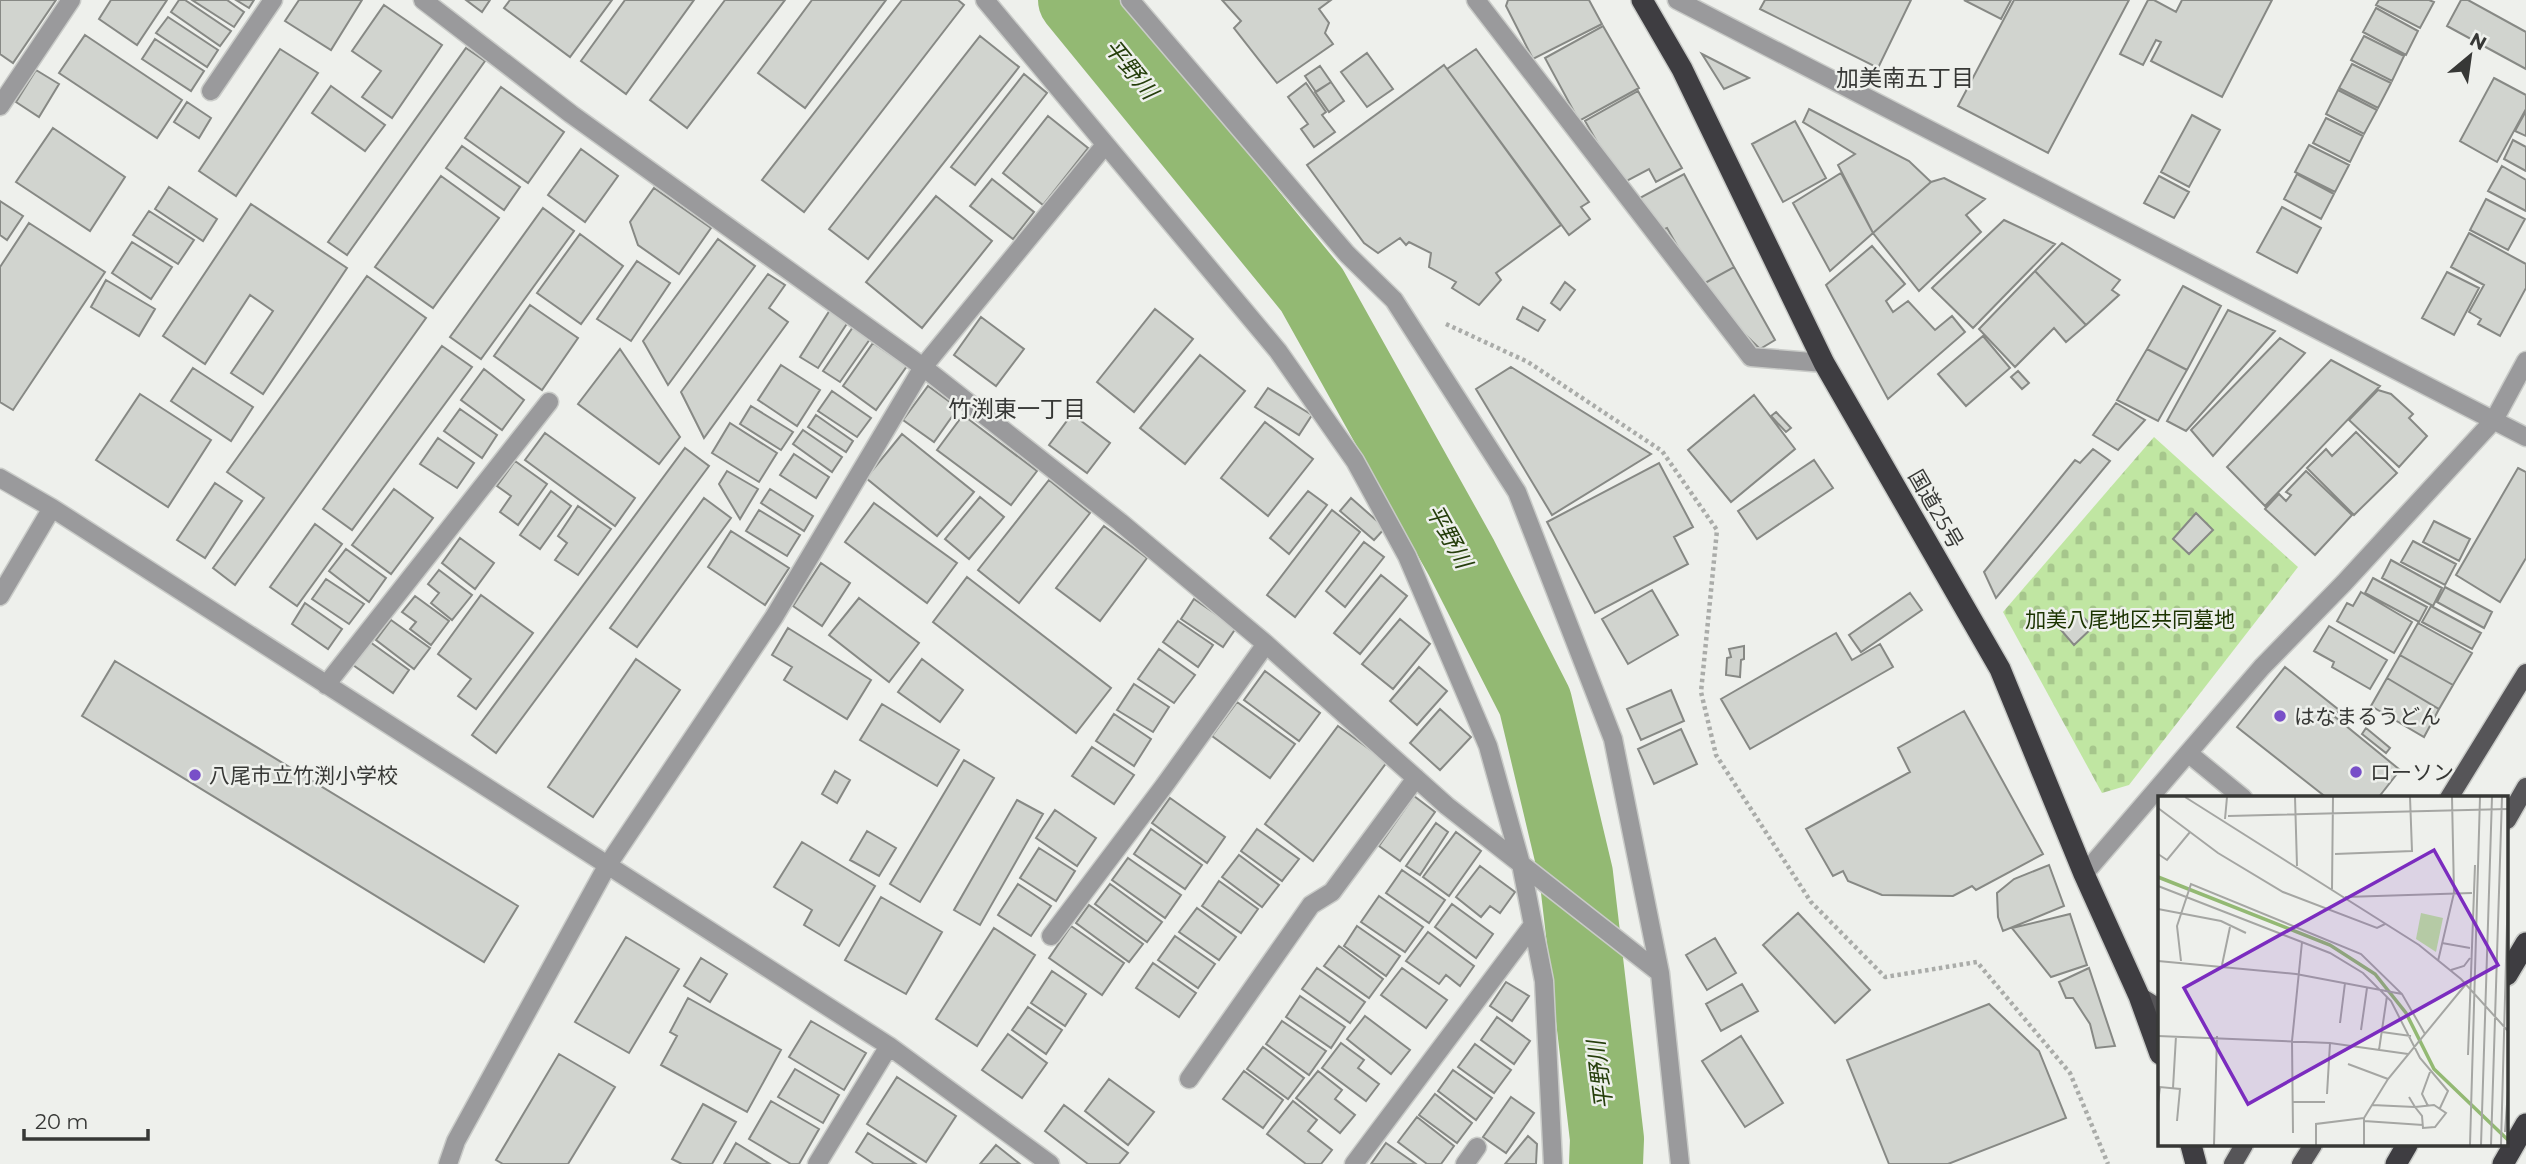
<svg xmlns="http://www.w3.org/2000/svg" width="2526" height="1164" viewBox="0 0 2526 1164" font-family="Montserrat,'Noto Sans JP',sans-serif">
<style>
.cemetery{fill:url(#cemetery-stones)}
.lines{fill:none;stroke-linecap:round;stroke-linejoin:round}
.river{stroke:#93b973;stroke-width:74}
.building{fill:#d1d4cf;stroke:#878985;stroke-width:2}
.minor-casing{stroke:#c9cbc8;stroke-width:21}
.major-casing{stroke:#c9cbc8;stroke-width:21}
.highway-casing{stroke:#c9cbc8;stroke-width:24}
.path{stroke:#aaaca9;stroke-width:4.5;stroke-dasharray:3.5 3.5;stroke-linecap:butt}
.minor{stroke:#9a9a9c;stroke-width:18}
.major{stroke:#565558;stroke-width:18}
.highway{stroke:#3e3d41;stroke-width:21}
.poi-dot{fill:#784fc8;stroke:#eef0ec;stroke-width:2.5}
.labels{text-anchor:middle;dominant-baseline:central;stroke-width:5;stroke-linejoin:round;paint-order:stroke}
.street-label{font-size:21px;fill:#373836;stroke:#eef0ec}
.park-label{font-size:21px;fill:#1b3300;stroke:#eef0ec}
.poi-label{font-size:21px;fill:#373836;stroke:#eef0ec;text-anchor:start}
.water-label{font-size:23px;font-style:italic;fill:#253e0b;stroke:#eef0ec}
.neighbourhood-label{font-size:23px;fill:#373836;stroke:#eef0ec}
.inset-river{fill:none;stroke:#93b973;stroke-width:3.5}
.inset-road{fill:none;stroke:#a5a6a3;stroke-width:2}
.view{fill:#7b2cbf;fill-opacity:0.15;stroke:#7b2cbf;stroke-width:3.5}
.inset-edge{fill:none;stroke:#373836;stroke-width:3.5}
</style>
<defs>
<pattern id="cemetery-stones" width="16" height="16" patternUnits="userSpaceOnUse" patternTransform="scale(1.75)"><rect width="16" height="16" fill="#c0e6a2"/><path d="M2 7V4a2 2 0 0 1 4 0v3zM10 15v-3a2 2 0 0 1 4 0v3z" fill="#a6c68c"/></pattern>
</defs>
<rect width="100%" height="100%" fill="#eef0ec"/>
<path class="cemetery" d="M2154,437L2298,567L2129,785L2102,793L2003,612Z"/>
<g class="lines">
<path class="river" d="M1075,0L1312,290L1461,557L1535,702L1576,874L1607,1139L1606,1164"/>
</g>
<path class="building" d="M0,0H56L13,63L0,54Z
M111,0H167L137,45L99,19Z
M179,0H185L231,31L220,46L171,12Z
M192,0H227L244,12L234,27Z
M236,0H254L249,8Z
M299,0H362L331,50L285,21Z
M466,0H490L482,12Z
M510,0H612L570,57L504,8Z
M625,0H694L626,94L581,61Z
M725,0H785L687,128L650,100Z
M812,0H886L805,108L758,73Z
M902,0H958L964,5L804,212L762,180Z
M1222,0H1331L1319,9L1329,23L1325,33L1333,44L1277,83L1234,28L1241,21Z
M1508,0H1589L1602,24L1533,59L1506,6Z
M1765,0H1911L1878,68L1760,9Z
M1964,0H2011L2001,19Z
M2014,0H2129L2048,153L1958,106Z
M2148,0H2154L2176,12L2182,0H2272L2222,97L2151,61L2161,42L2156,40L2143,65L2120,54Z
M2379,0H2429L2434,2L2420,28L2376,5Z
M2461,0H2468L2526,32V69L2447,26Z
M384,5L442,45L392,118L362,97L381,71L352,51Z
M2376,8L2418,31L2406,55L2363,32Z
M168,17L218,50L207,67L156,33Z
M1603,26L1639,88L1579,121L1545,58Z
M85,35L182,100L157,138L59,73Z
M980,36L1019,67L868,259L829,229Z
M2364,36L2404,56L2392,81L2351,60Z
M155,39L204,71L191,91L142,59Z
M466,48L485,61L347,255L328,242Z
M280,49L318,73L236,196L199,171Z
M1476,49L1589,202L1581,207L1590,219L1569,235L1447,69Z
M1367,53L1393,89L1367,107L1341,72Z
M1702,54L1749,78L1724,89Z
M2352,64L2391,83L2378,108L2339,88Z
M1444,65L1561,225L1496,273L1501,280L1479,305L1452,288L1456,282L1429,267L1431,253L1409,242L1406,245L1400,238L1378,253L1364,243L1307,165Z
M1320,66L1331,82L1316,92L1305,76Z
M36,70L59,84L39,117L16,102Z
M1024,74L1047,93L975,185L951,167Z
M2494,78L2526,95V109L2497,162L2460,141Z
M1331,82L1344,101L1329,112L1315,92Z
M1306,83L1326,112L1322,115L1335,132L1314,147L1301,129L1308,124L1288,97Z
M331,86L385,125L365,151L312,113Z
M501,87L564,132L528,183L465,138Z
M2338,90L2377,110L2364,134L2326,114Z
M1638,91L1682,168L1656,182L1649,169L1621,184L1585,121Z
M187,102L211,118L199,138L174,122Z
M1809,109L1909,161L1931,182L1873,233L1838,165L1855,154L1803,122Z
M2526,111V136L2515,131Z
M2192,115L2220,130L2189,187L2161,172Z
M1048,116L1088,148L1043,205L1003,173Z
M2326,118L2363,136L2350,162L2313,143Z
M1795,121L1826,178L1783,202L1752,144Z
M53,128L125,177L90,231L16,182Z
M2513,140L2526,147V171L2504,159Z
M2309,145L2349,165L2335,192L2295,172Z
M462,146L520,187L504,210L446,168Z
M581,149L618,176L585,222L548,195Z
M2502,166L2526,180V211L2488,191Z
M1841,173L1873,233L1830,271L1793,203Z
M1684,174L1734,267L1700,286L1667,228L1660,231L1636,200Z
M2297,174L2334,194L2321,219L2284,199Z
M441,176L499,218L433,308L375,267Z
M2159,176L2189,192L2174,218L2144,203Z
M1944,178L1985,199L1966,215L1981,232L1919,291L1873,233L1931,182Z
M992,179L1034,212L1013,239L970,206Z
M169,187L217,219L203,241L155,209Z
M654,188L711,228L679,274L638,245L630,222Z
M936,196L992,241L922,328L866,282Z
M2486,199L2525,219L2508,250L2470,230Z
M0,201L23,216L7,240L0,235Z
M251,204L347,268L263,394L231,373L273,311L250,295L205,364L163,336Z
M2282,207L2321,228L2297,273L2257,252Z
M543,208L574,231L481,359L450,337Z
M149,211L194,240L178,264L133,235Z
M2004,220L2055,244L1973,328L1932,288Z
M29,223L105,272L13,410L0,402V267Z
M2469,233L2526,264V288L2500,336L2478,324L2481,319L2469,312L2484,285L2451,267Z
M580,234L623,266L581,324L537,293Z
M718,239L755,266L668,385L643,341Z
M132,242L172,267L151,299L112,273Z
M2062,243L2120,280L2112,290L2119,295L2086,325L2035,271Z
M1872,246L1905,284L1886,301L1893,312L1908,301L1935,330L1952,316L1965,332L1888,399L1826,285Z
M637,261L670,283L631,341L597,319Z
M1734,267L1775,340L1760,349L1722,312L1705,283Z
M2035,271L2086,325L2066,342L2054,328L2015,367L1979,329Z
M2447,272L2479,288L2454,335L2422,318Z
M768,274L785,285L769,308L788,322L704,438L681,392Z
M367,276L426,318L235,585L213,568L264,498L227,472Z
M106,280L155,309L139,336L91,307Z
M1565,282L1575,290L1560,310L1551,303Z
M2183,286L2221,306L2187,370L2147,349Z
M530,305L578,338L542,390L494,356Z
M1523,307L1545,320L1538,331L1517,319Z
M1155,309L1193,339L1134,412L1097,382Z
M830,310L848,322L818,368L800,357Z
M2228,310L2275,331L2186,431L2167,421Z
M981,317L1024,349L996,386L954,355Z
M853,327L870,339L840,382L823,371Z
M1983,336L2010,368L1966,406L1938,374Z
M2280,338L2305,353L2213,456L2191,430Z
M873,343L907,366L876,410L843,386Z
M442,346L472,367L352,530L323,509Z
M620,349L680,437L659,464L578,404Z
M2147,349L2187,370L2158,421L2117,400Z
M1200,355L1245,391L1185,464L1140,428Z
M2331,360L2380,386L2265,506L2227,467Z
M781,365L820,390L797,426L758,400Z
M1511,367L1651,454L1552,515L1476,389Z
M193,368L253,407L231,441L171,401Z
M484,369L524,400L502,430L461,400Z
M2018,371L2029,383L2022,389L2011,377Z
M928,386L958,408L934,442L903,420Z
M1268,388L1312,415L1299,435L1255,407Z
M2378,390L2391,394L2413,414L2409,418L2427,436L2399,467L2349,420Z
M832,391L871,418L857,437L818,411Z
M140,394L211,440L168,507L96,460Z
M1754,395L1795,449L1731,502L1688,450Z
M2116,403L2145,420L2118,450L2093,435Z
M751,406L793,432L781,450L740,424Z
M460,409L497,435L482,458L444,431Z
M1776,412L1791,428L1786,432L1771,416Z
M1072,414L1110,443L1087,473L1049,445Z
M816,415L853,441L846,452L808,427Z
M963,415L1037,471L1011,505L937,450Z
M1265,422L1313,459L1268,516L1221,478Z
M730,423L777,453L759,482L712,453Z
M803,430L842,457L832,472L793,444Z
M2356,432L2397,473L2354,515L2307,468L2326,449L2332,456Z
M545,433L635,498L615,526L525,460Z
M902,434L974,492L937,536L866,478Z
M438,438L474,463L457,488L420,464Z
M685,448L709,466L496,753L472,735Z
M2093,449L2110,461L1996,598L1984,572L2075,460L2080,463Z
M794,454L829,477L816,498L780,475Z
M1814,460L1833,488L1757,539L1738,511Z
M515,461L547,484L518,525L500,512L511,496L497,486Z
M1659,463L1693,527L1674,537L1688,564L1595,613L1547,522Z
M2518,468L2526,472V558L2500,602L2456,575Z
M727,471L758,489L740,519L719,484Z
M2306,471L2352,515L2315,555L2265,509L2279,494L2286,501L2291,495L2286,492Z
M1049,480L1090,513L1019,603L978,570Z
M215,483L242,501L205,558L177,540Z
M394,489L433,518L391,574L352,545Z
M770,489L813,516L804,531L761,503Z
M551,491L571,506L540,549L520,535Z
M1308,491L1327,505L1289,554L1270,538Z
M980,497L1004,517L969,559L945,539Z
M704,498L731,518L637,647L610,628Z
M1351,498L1385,528L1374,540L1340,511Z
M874,503L957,563L927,603L845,542Z
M578,506L611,529L578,575L555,560L567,543L558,536Z
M759,510L800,535L787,556L746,531Z
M1332,510L1360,532L1295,617L1267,595Z
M2196,513L2213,530L2189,554L2173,539Z
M2434,521L2470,539L2459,561L2423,542Z
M315,524L342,544L297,606L270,587Z
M1104,526L1147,558L1100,621L1056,588Z
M731,531L789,568L765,605L708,567Z
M460,538L494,563L475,589L442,563Z
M2413,541L2456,564L2445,585L2401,562Z
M1364,542L1384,557L1345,607L1326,591Z
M346,549L386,578L369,602L329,571Z
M2391,560L2442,588L2433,606L2382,578Z
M821,563L850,583L822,626L793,606Z
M439,570L472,595L452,620L431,603L439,593L428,584Z
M1381,575L1407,596L1360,654L1334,633Z
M967,577L1111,688L1076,733L933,622Z
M2373,578L2427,607L2419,622L2365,593Z
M326,579L364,604L349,624L312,599Z
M2445,587L2492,612L2484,628L2437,602Z
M1652,590L1678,635L1628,664L1602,619Z
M2361,592L2412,622L2394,653L2337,621L2347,603L2353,606Z
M1910,593L1922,610L1861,652L1849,635Z
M481,595L533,633L476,709L458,696L471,679L438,654Z
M415,596L449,621L431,645L410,629L416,622L402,612Z
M859,598L919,643L889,682L829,635Z
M1194,599L1236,628L1223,647L1181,619Z
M305,603L342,629L328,649L292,624Z
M2431,606L2481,633L2472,649L2422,622Z
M2078,612L2093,627L2074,645L2061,630Z
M1400,619L1430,644L1393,689L1362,664Z
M391,620L430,648L414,669L376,640Z
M1178,621L1213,645L1198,667L1163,642Z
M2418,623L2472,653L2453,685L2400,655Z
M2329,626L2387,660L2370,689L2332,667L2334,662L2314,651Z
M788,628L871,680L847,719L784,680L792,667L772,655Z
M1836,633L1852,660L1880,644L1893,667L1750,749L1721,699Z
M370,642L409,670L393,693L353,665Z
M1744,646V659L1741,660L1740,677L1726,675L1727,658L1731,657L1729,649Z
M1159,649L1195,675L1174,703L1138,679Z
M2400,655L2453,685L2439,709L2387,678Z
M636,659L680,690L593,817L548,787Z
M922,659L963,690L940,722L898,692Z
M115,661L518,906L484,962L82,716Z
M1419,667L1447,691L1417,725L1390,701Z
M2285,667L2339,710L2334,716L2400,770L2378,798H2327L2237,727Z
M1265,671L1320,713L1299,741L1244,700Z
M2387,678L2439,709L2424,737L2371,706Z
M1134,684L1169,707L1153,732L1117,710Z
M1671,690L1684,721L1641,740L1627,709Z
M1237,702L1295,744L1270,778L1212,736Z
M882,704L959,750L937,786L860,740Z
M1440,709L1471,737L1440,770L1410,743Z
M1964,711L2043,854L1976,890L1972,886L1953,896L1882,895L1848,881L1843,871L1833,876L1806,829L1910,772L1898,748Z
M1114,714L1151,739L1134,766L1096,741Z
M1338,726L1387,762L1313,861L1265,824Z
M2366,728L2390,748L2386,753L2362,734Z
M1681,729L1697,764L1654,784L1638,749Z
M1092,747L1134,775L1114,804L1072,776Z
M964,760L994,778L920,902L890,884Z
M835,771L850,780L837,803L822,794Z
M1414,796L1435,812L1400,861L1379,846Z
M1170,798L1225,837L1207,863L1152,823Z
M1017,800L1043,814L980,925L954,910Z
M1055,810L1096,838L1077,866L1036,838Z
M1436,823L1448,832L1420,875L1406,866Z
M1151,829L1202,865L1185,889L1134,854Z
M1257,829L1299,859L1282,881L1241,851Z
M867,831L896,848L879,876L850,860Z
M1456,832L1481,851L1449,896L1423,877Z
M802,842L875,886L839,946L804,925L812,910L774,887Z
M1039,848L1075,871L1056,901L1020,878Z
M1239,855L1279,885L1262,907L1222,877Z
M1128,858L1181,895L1165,918L1112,880Z
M2049,865L2064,906L2003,931L1998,917L1997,893L2014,879Z
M1480,866L1515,892L1500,913L1490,906L1481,917L1456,897Z
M1402,870L1445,900L1429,923L1386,893Z
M1219,881L1258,909L1241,933L1202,906Z
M1018,884L1051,906L1031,936L998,915Z
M1110,884L1162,922L1147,942L1095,904Z
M1379,896L1423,927L1405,952L1361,922Z
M881,897L942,932L906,994L845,960Z
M1452,904L1493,934L1476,958L1435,927Z
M1089,905L1143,944L1129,962L1076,923Z
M1197,908L1236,937L1219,960L1179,932Z
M1798,913L1870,990L1835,1023L1763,945Z
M2070,914L2087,965L2051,977L2012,928Z
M1071,926L1124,963L1102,995L1049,958Z
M1357,926L1400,956L1386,976L1344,946Z
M994,928L1035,955L977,1046L936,1019Z
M1428,932L1474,966L1460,986L1446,975L1439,984L1406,961Z
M1175,936L1215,964L1198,988L1158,960Z
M626,937L679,969L629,1053L575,1022Z
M1715,938L1736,973L1707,990L1686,955Z
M1339,946L1383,979L1369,998L1324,966Z
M701,958L727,974L710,1002L684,986Z
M1153,963L1196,993L1179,1017L1136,988Z
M1317,968L1365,1002L1350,1023L1302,989Z
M1402,968L1447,1000L1426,1028L1381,995Z
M2089,968L2115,1046L2096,1048L2090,1024L2073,998H2066L2059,982Z
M1052,971L1086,994L1065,1026L1031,1003Z
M1506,982L1529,996L1512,1021L1490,1006Z
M1742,984L1758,1011L1721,1031L1706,1004Z
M1300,996L1345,1027L1331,1048L1286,1017Z
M688,998L781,1050L747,1112L661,1065L677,1036L670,1032Z
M1989,1004L2039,1051L2066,1118L1948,1164H1889L1847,1060Z
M1028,1007L1062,1030L1046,1054L1012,1030Z
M1365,1016L1410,1050L1391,1074L1347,1039Z
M1497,1017L1530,1041L1514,1064L1481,1040Z
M811,1021L866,1053L844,1090L789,1057Z
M1282,1021L1326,1051L1309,1075L1266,1044Z
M1008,1034L1047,1063L1022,1098L982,1070Z
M1741,1036L1783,1103L1745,1127L1702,1061Z
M1341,1043L1364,1060L1358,1068L1379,1084L1366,1101L1322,1068Z
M1475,1044L1511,1070L1494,1093L1458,1067Z
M1263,1047L1304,1078L1288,1099L1247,1069Z
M559,1054L615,1087L568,1164H503L496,1160Z
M795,1069L839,1095L823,1123L778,1097Z
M1453,1070L1492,1098L1476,1120L1438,1091Z
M1244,1071L1283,1100L1263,1128L1223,1099Z
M1318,1071L1342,1090L1335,1099L1355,1115L1340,1133L1296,1098Z
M897,1077L956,1116L926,1162L867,1124Z
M1109,1079L1154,1112L1128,1145L1085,1111Z
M1435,1094L1472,1123L1457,1143L1419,1115Z
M1511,1097L1534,1113L1506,1153L1483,1137Z
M771,1101L819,1129L799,1164H791L749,1139Z
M1293,1101L1317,1120L1308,1131L1332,1150L1321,1164H1306L1267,1134Z
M703,1104L736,1122L712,1164H682L672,1159Z
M1064,1105L1128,1153L1119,1164H1088L1045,1131Z
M1417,1117L1454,1146L1441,1164H1427L1398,1142Z
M868,1133L916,1164H874L856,1152Z
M1528,1136L1537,1144L1536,1164H1505Z
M736,1143L770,1164H724Z
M1386,1143L1416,1164H1371Z
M996,1145L1020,1164H980Z"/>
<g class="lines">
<defs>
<path id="minor" d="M423,0L571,114L923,367L1120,522L1266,644L1447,806L1660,973
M985,0L1278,351L1355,461L1407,556L1488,746L1521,864L1544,981L1553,1164
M1130,0L1347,254L1394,300L1517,492L1613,739L1660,973L1680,1164
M1476,0L1751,357L1824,363
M1677,0L2526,437
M211,91L273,0
M0,106L71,0
M0,478L52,508L889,1046L1050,1164
M0,596L52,508
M326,685L549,402
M2188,753L2243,798
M2084,874L2262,667L2344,583L2494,420L2526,361
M1051,936L1164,786L1266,644
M1189,1079L1311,905L1332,892L1416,778
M448,1164L456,1141L607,866L774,617L923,367L1105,145
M817,1164L889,1046
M1354,1164L1533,925
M1465,1164L1477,1147"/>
<path id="major" d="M2449,798L2526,673
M2507,820L2526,787
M2139,996L2160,1009
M2233,1164L2244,1145
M2301,1164L2313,1145"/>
<path id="highway" d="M1642,0L1682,69L1824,363L2000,669L2084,874L2139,996L2160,1054
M2507,975L2526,943
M2191,1145L2196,1164
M2396,1164L2407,1145
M2503,1164L2526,1124"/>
</defs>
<use href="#minor" class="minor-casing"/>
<use href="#major" class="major-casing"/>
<use href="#highway" class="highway-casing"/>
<path class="path" d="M1446,324L1528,362L1662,451L1717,530L1701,692L1716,755L1811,902L1885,977L1977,962L2070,1073L2108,1164"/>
<use href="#minor" class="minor"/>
<use href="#major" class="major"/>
<use href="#highway" class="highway"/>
</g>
<g class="poi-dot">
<circle cx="2280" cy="716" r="7"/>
<circle cx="2356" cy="772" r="7"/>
<circle cx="195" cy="775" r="7"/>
</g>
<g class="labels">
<g class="street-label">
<text transform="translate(1936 509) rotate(60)">国道25号</text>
</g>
<g class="park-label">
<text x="2130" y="619">加美八尾地区共同墓地</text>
</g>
<g class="poi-label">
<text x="2294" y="716">はなまるうどん</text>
<text x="2370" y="772">ローソン</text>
<text x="209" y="775">八尾市立竹渕小学校</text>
</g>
<g class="water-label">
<text transform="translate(1131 69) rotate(51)">平野川</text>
<text transform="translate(1449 536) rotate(61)">平野川</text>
<text transform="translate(1600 1075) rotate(-97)">平野川</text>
</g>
<g class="neighbourhood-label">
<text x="1905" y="78">加美南五丁目</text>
<text x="1017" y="409">竹渕東一丁目</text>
</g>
</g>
<g transform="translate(2158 796)">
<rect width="350" height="350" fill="#eef0ec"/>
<path d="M263,117L285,122L278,156L258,143Z" fill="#c0e6a2"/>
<path class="inset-river" d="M0,81L172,149L217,178L248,217L276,273L350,344"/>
<path class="inset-road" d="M27,1L261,149L303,183L350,235M137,1L139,70M0,12L60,57L125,96L219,132L227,128M70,20L350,13M67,23L69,1M0,58L9,64L32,36M177,58L254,55L252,1M0,90L172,157L205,177L233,205L262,262L290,295L282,312M174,93L175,1M187,101L314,97M0,113L63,125L88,137M284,147L312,152M0,165L138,178L244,198M23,165L19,130L33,88L203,158L244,198L267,238M280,165L296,97L294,1M64,169L72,131M293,174L306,170L312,162M182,227L187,187M203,234L209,192M224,236L253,240M0,240L172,247L250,258M221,254L229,200M310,259L317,69M190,268L230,283M15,292L18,240M169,298L172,247M135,306H167M0,307L2,291L22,293L19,325M214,309L257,311L276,309L288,317L277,331L265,332L264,320L257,311L251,301M270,310L264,298L272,276M206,325L265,329M347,336L350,294M135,337L134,245L144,146M56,349L59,240M158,349V328L206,322M206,349V322L230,283L308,188M312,349L322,1M323,349L334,1M333,349L344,1M343,349L350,91"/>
<path class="view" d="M276,54L340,169L90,308L26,192Z"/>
<rect width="350" height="350" class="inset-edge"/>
</g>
<g transform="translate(2470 56) rotate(29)" stroke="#eef0ec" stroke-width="5" paint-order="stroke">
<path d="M0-5L12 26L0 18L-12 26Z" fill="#373836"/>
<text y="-10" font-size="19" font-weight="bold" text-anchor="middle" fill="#373836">N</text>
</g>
<path d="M24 1129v10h124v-10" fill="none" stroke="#373836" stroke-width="3.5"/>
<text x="35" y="1129" font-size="21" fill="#373836" stroke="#eef0ec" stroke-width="5" paint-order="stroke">20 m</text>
</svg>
